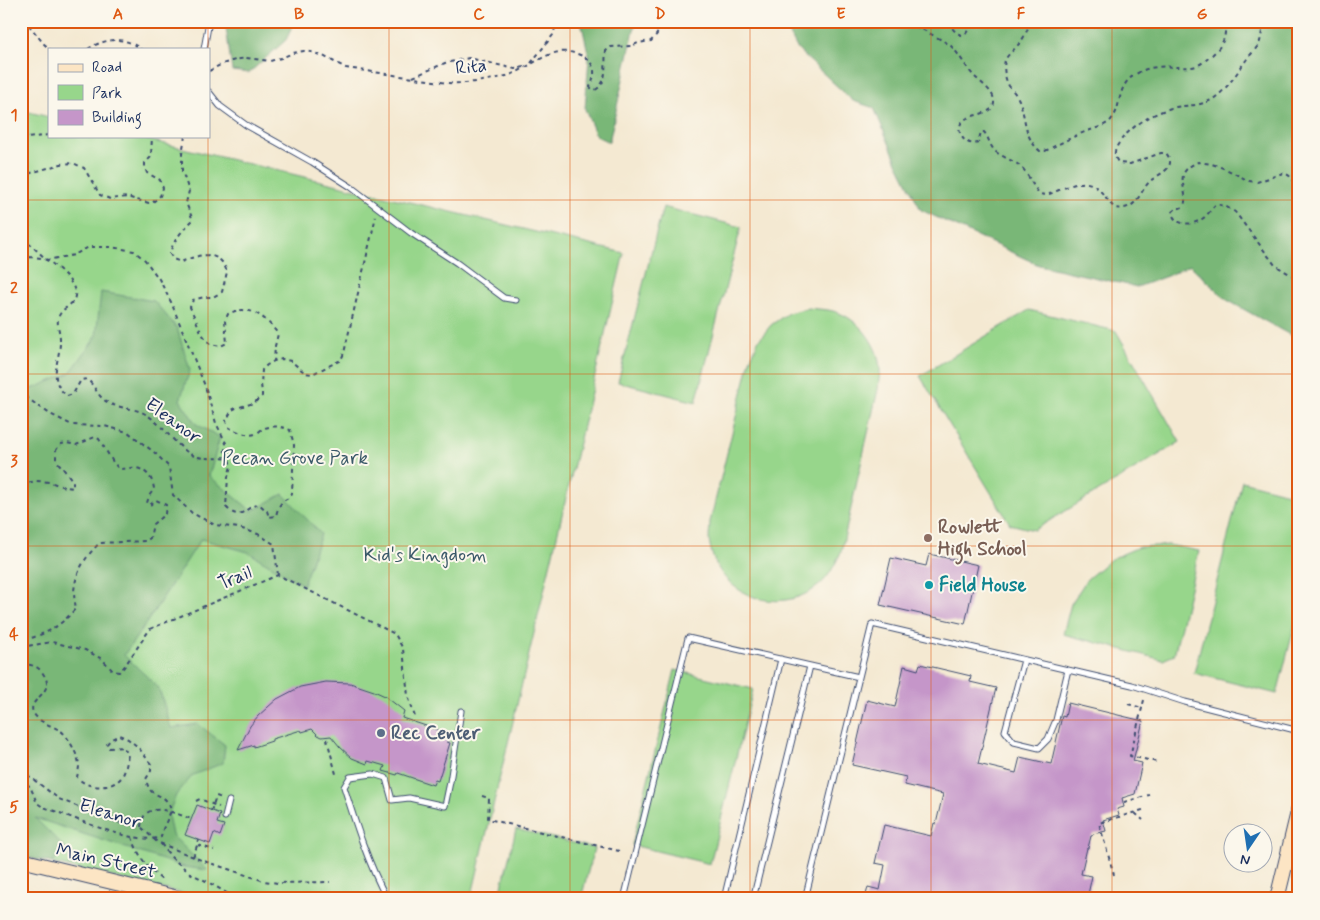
<svg xmlns="http://www.w3.org/2000/svg" width="1320" height="920" viewBox="0 0 1320 920" font-family="Mynerve,sans-serif">
<style>
.green{fill:#97d68b;stroke:#598274}
.forest{fill:#79b777;stroke:#4a736a}
.building{fill:#c596c9}
.lines{fill:none;stroke-linecap:round;stroke-linejoin:round}
.lane-casing{stroke:#3c4b6f;stroke-width:7}
.secondary-casing{stroke:#3c4b6f;stroke-width:16}
.path{stroke:#3c4b6f;stroke-width:2;stroke-dasharray:4 4;stroke-linecap:butt}
.lane{stroke:#fff;stroke-width:5}
.secondary{stroke:#fce5c4;stroke-width:14}
.grid{fill:none;stroke:#de5710;stroke-width:1;stroke-opacity:0.55}
.education-dot{fill:#8d6e63;stroke:#fbf7ec;stroke-width:2}
.culture-dot{fill:#0f9aa8;stroke:#fbf7ec;stroke-width:2}
.service-dot{fill:#5c6f8a;stroke:#fbf7ec;stroke-width:2}
.labels{text-anchor:middle;dominant-baseline:central;stroke-width:4;stroke-linejoin:round;paint-order:stroke}
.street-label{font-size:19px;fill:#1b2f5e;stroke:#fbf7ec}
.park-label{font-size:19px;fill:#3a5969;stroke:#fbf7ec}
.education-label{font-size:19px;font-weight:bold;fill:#785e54;stroke:#fbf7ec;text-anchor:start}
.culture-label{font-size:19px;font-weight:bold;fill:#0d838f;stroke:#fbf7ec;text-anchor:start}
.service-label{font-size:19px;font-weight:bold;fill:#4e5e75;stroke:#fbf7ec;text-anchor:start}
.neatline{fill:none;stroke:#de5710;stroke-width:2}
.grid-label{font-size:16px;text-anchor:middle;font-weight:bold;fill:#de5710}
</style>
<rect width="100%" height="100%" fill="#fbf7ec"/>
<filter id="ink" filterUnits="userSpaceOnUse"><feTurbulence type="fractalNoise" baseFrequency=".02" numOctaves="2"/><feDisplacementMap in="SourceGraphic" scale="10" xChannelSelector="R" yChannelSelector="G"/><feConvolveMatrix kernelMatrix="1 2 1 2 8 2 1 2 1" color-interpolation-filters="sRGB"/></filter>
<filter id="wash" filterUnits="userSpaceOnUse"><feTurbulence type="fractalNoise" baseFrequency=".0096" numOctaves="4" result="noise"/><feDisplacementMap in="SourceGraphic" scale="20" xChannelSelector="R" yChannelSelector="G"/><feGaussianBlur stdDeviation="1.12" result="paint"/><feColorMatrix in="noise" values="0 0 0 0 0 0 0 0 0 0 0 0 0 0 0 0 0 1.4 0 .05"/><feComposite in="paint" operator="in"/></filter>
<g filter="url(#wash)">
<rect width="100%" height="100%" fill="#f4e9d2"/>
<path class="green" d="M21,110L49,117V136H132L624,253L471,899H207L21,856Z
M663,207L741,227L696,402L618,382Z
M808,308C815,309 821,309 828,310C855,314 879,342 880,370C880,376 878,383 878,389L841,552C834,566 828,580 814,589C774,616 718,594 710,545C708,538 710,529 710,522L750,360L758,341L771,325L788,313Z
M1029,310L1116,331L1180,442L1034,530L1010,524L920,376Z
M1242,481L1299,496V608L1277,694L1194,673Z
M1169,545L1199,551L1174,655L1163,660L1063,634L1071,604L1087,579L1111,559L1139,547Z
M675,670L753,689L710,864L632,845Z
M516,829L594,848L581,899H499Z"/>
<path class="forest" d="M225,21H295L286,40L249,73L232,71Z
M581,21H636L609,142L596,136L585,109L589,57Z
M783,21H1299V340L1227,300L1190,265L1167,276L1137,287L1039,265L921,210L897,162L874,108L853,101L798,50Z
M101,292L154,301L177,328L190,370L180,400L196,424L220,437L209,476L252,511L283,494L321,534L303,585L248,552L201,539L149,619L124,655L159,688L171,728L198,724L225,745L223,763L193,775L176,795L168,815L172,835L207,870L184,867L35,818L66,849L52,863L21,856V386L32,389L70,373L96,337Z"/>
<g id="blocks">
<path class="building" d="M929,554L978,565L965,624L880,605L891,558L926,566Z
M920,664L971,676L970,682L996,688L978,764L1016,773L1020,757L1051,764L1062,716L1065,717L1068,703L1143,721L1133,761L1142,763L1135,794L1122,798L1124,807L1117,809L1119,815L1103,820L1106,831L1093,834L1092,836H1091L1088,848H1087L1081,874L1092,876L1087,899H865L868,887L880,890L885,865L875,863L884,825L931,836L934,823L936,824L943,794L905,785L906,777L852,765L867,700L895,707L904,666L918,670Z
M326,682L350,683L374,691L385,696L404,711L402,718L450,734L447,742L450,743L438,781L435,780L433,785L398,773L397,775L383,771L385,766L368,761L367,764L352,758L340,747L331,736L322,737L318,735L312,729L302,732L301,730L272,739V741L254,747V745L238,750L250,726L258,716L277,699L300,687Z
M197,805L220,814L217,823L224,825L220,836L214,833L210,844L185,835Z"/>
</g>
</g>
<g filter="url(#ink)">
<use href="#blocks" fill-opacity="0" stroke="#3c4b6f" stroke-width="1"/>
<g class="lines">
<defs>
<path id="lane" d="M204,49L209,21
M209,92L220,106L246,125L312,162L351,187L411,233L457,263L504,298L516,300
M1024,660L1005,731L1014,742L1039,748L1048,739L1056,720L1068,670
M225,817L229,801
M387,899C368,863 356,825 344,787L350,777L373,774L386,778L392,800L409,798L445,806L450,782L461,711
M624,899L688,638L859,677
M724,899L781,659
M753,899L810,666
M805,899L872,624L1132,685L1185,702L1299,731"/>
<path id="secondary" d="M21,860L182,899
M1277,899L1299,808"/>
</defs>
<use href="#lane" class="lane-casing"/>
<use href="#secondary" class="secondary-casing"/>
<path class="path" d="M892,21C899,24 907,24 914,26C921,28 946,42 951,46C960,55 966,68 975,77C981,83 993,91 994,100C996,117 970,112 962,122C954,132 966,147 978,143L981,132H984C989,138 990,147 996,152C1005,159 1017,161 1024,170C1030,178 1033,187 1040,194C1047,196 1052,193 1059,190C1091,176 1094,182 1114,208C1137,211 1137,196 1149,182C1157,174 1179,169 1166,153H1161L1130,164L1119,163C1113,157 1114,150 1119,143C1130,126 1156,111 1176,107C1189,105 1202,106 1213,99C1227,90 1237,72 1247,59C1251,54 1256,49 1259,44C1262,37 1262,28 1263,21
M949,21C951,28 955,33 962,35H965L970,27L978,21
M1030,21C1028,30 1024,38 1018,45C1014,50 1008,54 1005,60C1003,68 1005,79 1009,86C1012,90 1016,94 1018,98C1027,116 1022,136 1040,151H1045C1057,145 1068,139 1080,134C1090,129 1103,128 1111,120C1123,107 1115,86 1136,74C1148,66 1163,66 1177,67C1183,67 1190,68 1196,66C1202,64 1207,59 1212,55C1224,44 1226,37 1225,21
M21,23L28,24L44,44L50,49
M216,23L228,21
M88,49C106,38 124,36 141,49
M531,63L553,35L557,21
M209,71L222,64L235,60L246,58L270,61L281,58L293,53L304,51L311,52L323,56L346,68L448,83C467,84 487,81 506,76C530,70 547,46 574,53C578,54 584,56 587,59C597,68 595,76 590,87L592,89L595,90C609,83 604,64 606,51L611,47L632,46L638,43L651,41L657,34L660,21
M413,77L445,63L469,58L515,69L528,66
M185,136L182,154V171L189,191L186,203L193,220C184,229 172,241 170,254L173,259L181,262C194,257 209,250 221,261C224,264 226,269 227,272L222,292L213,297H204L193,300L190,307L202,334L210,344L221,346L227,343L225,321L228,314C249,303 266,317 278,334L275,346L274,361
M21,139L49,135
M21,176L61,164L73,163L84,168L100,195L110,199L127,197L137,200L149,203L153,202L160,196L163,188L160,180L147,173L145,168V163L151,157L152,136
M1299,190C1295,183 1291,174 1283,173L1263,180L1257,182L1249,181L1226,169L1212,164L1198,162C1170,174 1190,188 1184,206C1180,209 1175,208 1172,212C1174,226 1192,226 1202,219C1208,215 1211,209 1216,204L1225,206L1235,212L1275,265L1299,280
M21,239L32,246L47,260L74,255L89,247H111L134,251L145,260L159,279L171,302L205,386L216,423L226,443L224,457
M21,258C30,257 40,256 48,261C57,266 81,287 74,299C70,308 59,309 58,320C57,326 60,332 60,339C61,360 46,379 67,396L73,394L81,380L87,379C95,386 98,397 107,402C118,409 135,407 147,415C163,425 178,449 194,456C206,460 217,457 229,459L231,466L228,477L226,507C241,523 244,507 259,504L267,511L269,517L276,516C277,511 279,505 283,501C288,498 290,498 292,493L294,445L290,430C281,426 271,425 262,429C260,431 258,433 255,434C248,437 234,430 228,427L226,421L232,410L236,408L254,403L262,396V393L261,384L262,370L267,365L274,361L282,359L291,361L305,373L312,374L341,360L344,353L376,216
M21,390L27,398L50,414L72,425L104,426L128,432L155,453L169,467L173,495L192,513L215,525L239,528L258,534L274,544L278,575
M21,484L36,481L50,482L61,486L73,488V481L56,460V450L61,444L67,443L76,445L95,437L99,439L113,462L119,469C124,469 131,467 136,468C147,470 153,479 154,489L149,496L147,503L150,505L156,500L166,505L165,514L153,524L150,538L146,541L100,543C86,555 75,573 74,592C74,597 75,603 76,608C59,628 46,634 21,641
M21,647L52,642L85,650L102,659L113,671L119,672L124,667L150,629L278,575L395,634L403,649L408,696L415,717
M21,664C32,665 38,665 44,675C56,693 27,699 33,712C38,723 52,725 61,731C68,736 79,757 79,765C79,769 78,773 77,777C86,789 111,790 121,778C126,771 127,762 128,754L123,747L109,748L107,744L110,740L119,735L128,739L138,747L151,764V771L146,779C150,800 161,791 168,803C170,805 170,808 171,811L163,829L161,837C133,846 72,816 43,807L37,803L30,786L21,783
M1144,700L1130,756L1157,762
M1128,704L1142,708
M327,739L336,774
M21,770L59,799L116,822L141,827L157,842L201,860L264,881L278,883L330,882
M482,796L489,798L488,819L619,851
M196,801L200,799L219,807
M1124,802L1149,795
M211,811L216,796L222,798
M1135,813L1143,820
M141,827C143,798 175,813 191,819
M132,837C136,849 142,861 151,870C155,874 159,877 163,881
M161,844L172,858L190,873L206,881L237,899
M198,845L214,850
M193,857L199,840
M1114,875L1099,823L1146,809"/>
<use href="#lane" class="lane"/>
<use href="#secondary" class="secondary"/>
</g>
</g>
<path class="grid" d="M208,21V49M389,21V899M570,21V899M750,21V899M931,21V899M1112,21V899M208,136V899M21,200H1299M21,374H1299M21,546H1299M21,720H1299"/>
<circle class="education-dot" cx="928" cy="538" r="5"/>
<circle class="culture-dot" cx="929" cy="585" r="5"/>
<circle class="service-dot" cx="381" cy="733" r="5"/>
<g class="labels">
<g class="street-label">
<text transform="translate(471 67) rotate(-6)">Rita</text>
<text transform="translate(173 421) rotate(36)">Eleanor</text>
<text transform="translate(235 578) rotate(-23)">Trail</text>
<text transform="translate(110 814) rotate(17)">Eleanor</text>
<text transform="translate(106 861) rotate(13)">Main Street</text>
</g>
<g class="park-label">
<text x="295" y="458">Pecan Grove Park</text>
<text x="425" y="555">Kid's Kingdom</text>
</g>
<g class="education-label">
<text x="938" y="527">Rowlett<tspan x="938" dy="22">High School</tspan></text>
</g>
<g class="culture-label">
<text x="939" y="585">Field House</text>
</g>
<g class="service-label">
<text x="391" y="733">Rec Center</text>
</g>
</g>
<rect width="1320" height="920" fill="none" stroke="#fbf7ec" stroke-width="55"/>
<rect x="48" y="48" width="162" height="90" fill="#fbf7ec" stroke="#a1a7b3"/>
<rect x="58" y="64" width="25" height="8" fill="#fce5c4" stroke="#a1a7b3"/>
<text x="92" y="72" font-size="15" fill="#1b2f5e">Road</text>
<rect x="58" y="85" width="25" height="15" fill="#97d68b" stroke="#a1a7b3"/>
<text x="92" y="98" font-size="15" fill="#1b2f5e">Park</text>
<rect x="58" y="110" width="25" height="15" fill="#c596c9" stroke="#a1a7b3"/>
<text x="92" y="122" font-size="15" fill="#1b2f5e">Building</text>
<g transform="translate(1248 848) rotate(193)"><circle r="24" fill="#fbf7ec" stroke="#a1a7b3"/>
<path d="M0-4L9 19L0 12L-9 19Z" fill="#1f6fb2"/>
<text y="-8" font-size="14" font-weight="bold" text-anchor="middle" fill="#1b2f5e">N</text>
</g>
<rect x="28" y="28" width="1264" height="864" class="neatline"/>
<g class="grid-label">
<text x="118" y="19">A</text>
<text x="299" y="19">B</text>
<text x="479" y="19">C</text>
<text x="660" y="19">D</text>
<text x="841" y="19">E</text>
<text x="1021" y="19">F</text>
<text x="1202" y="19">G</text>
<text x="14" y="120">1</text>
<text x="14" y="293">2</text>
<text x="14" y="466">3</text>
<text x="14" y="639">4</text>
<text x="14" y="812">5</text>
</g>
</svg>
